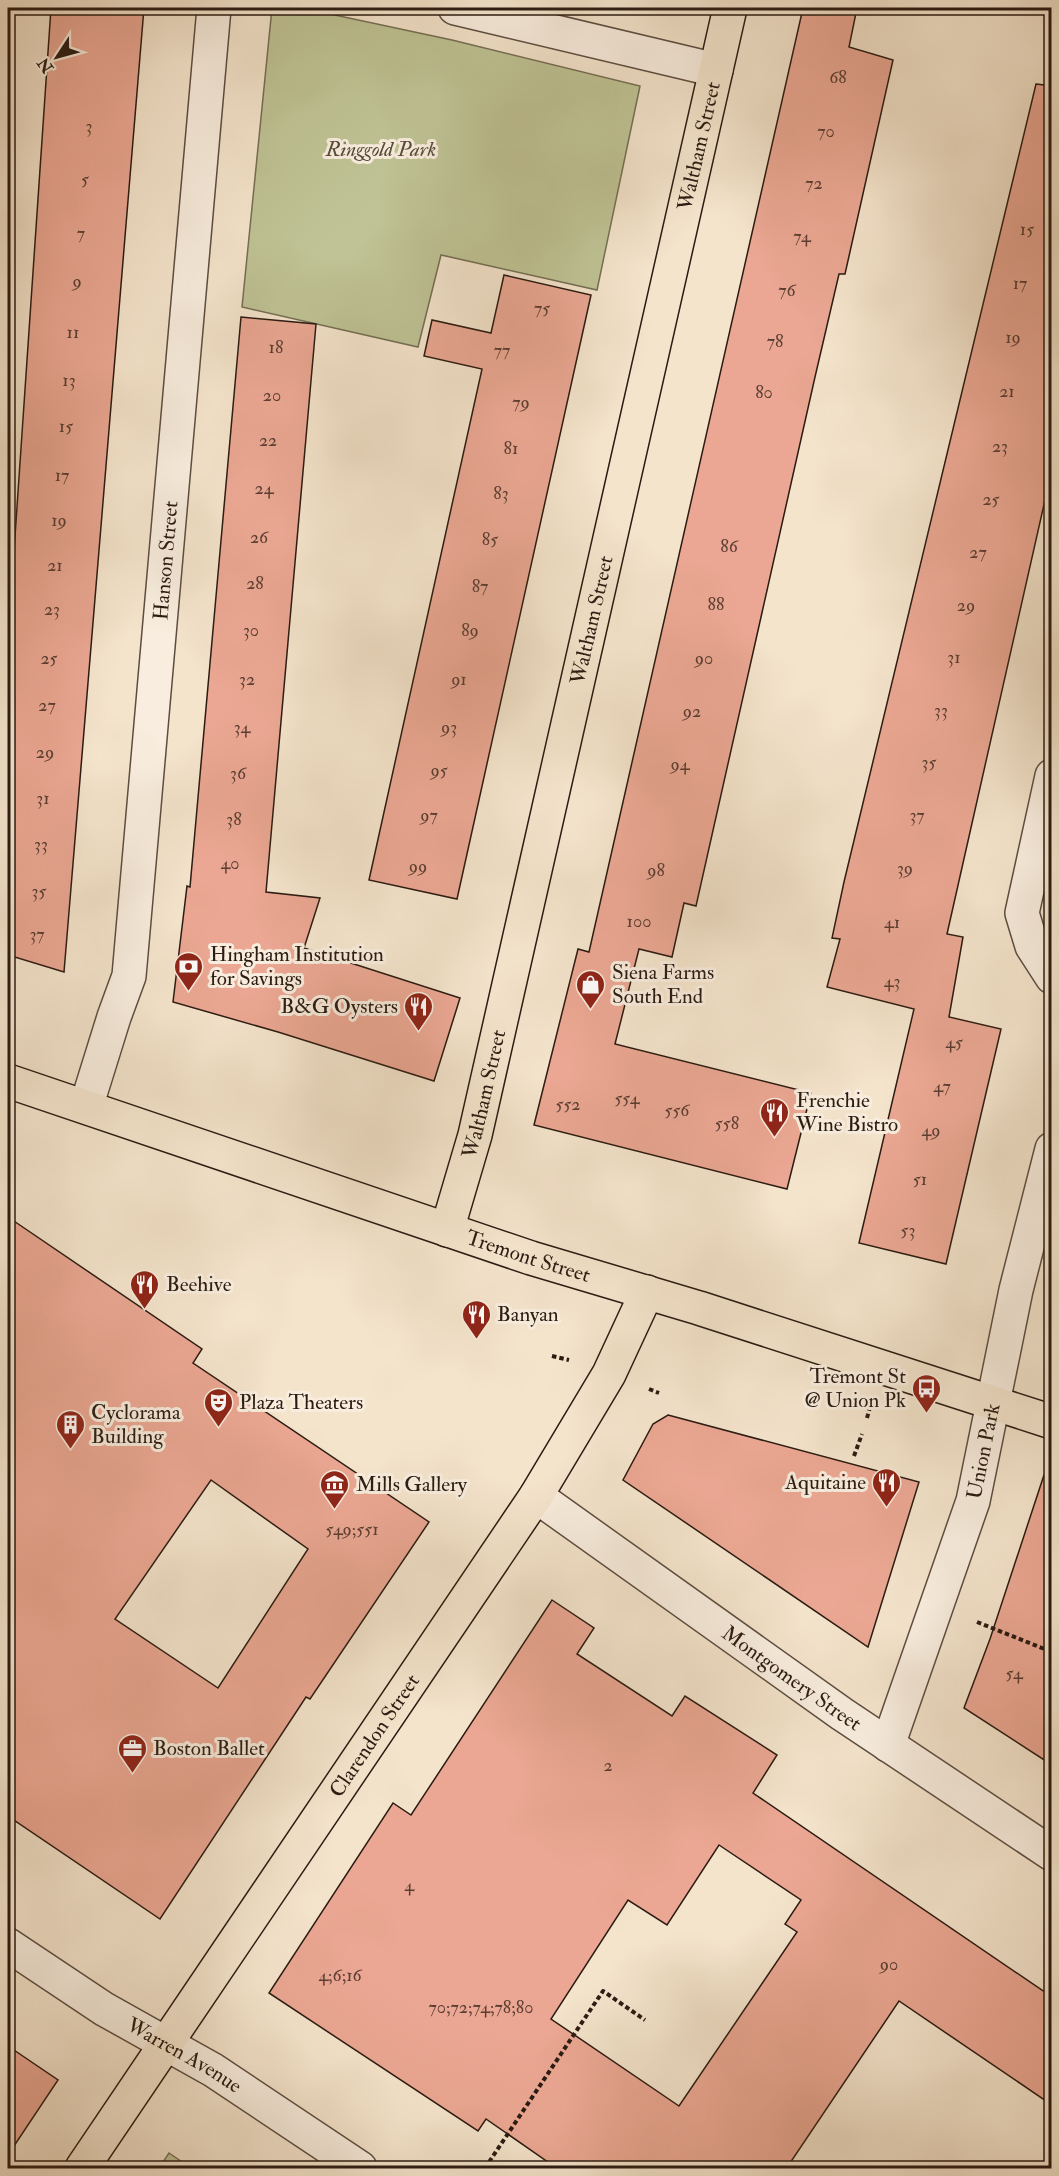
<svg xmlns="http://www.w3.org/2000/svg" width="1059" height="2176" viewBox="0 0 1059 2176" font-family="'IM FELL Double Pica',serif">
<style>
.green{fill:#bfc395;stroke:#756f54;stroke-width:1.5}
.building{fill:#eba793;stroke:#2b1b12;stroke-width:1.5;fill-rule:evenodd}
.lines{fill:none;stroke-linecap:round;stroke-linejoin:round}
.minor-casing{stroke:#5d4d40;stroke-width:36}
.major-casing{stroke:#2b1b12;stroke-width:36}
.path{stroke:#2b1b12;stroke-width:4;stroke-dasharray:4.5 3;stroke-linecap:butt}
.minor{stroke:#f8edde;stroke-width:33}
.major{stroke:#f4e4cc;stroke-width:33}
.labels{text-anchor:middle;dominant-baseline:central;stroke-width:6;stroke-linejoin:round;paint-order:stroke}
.number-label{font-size:18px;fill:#5b3e32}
.street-label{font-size:21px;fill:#2b1b12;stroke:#f8edde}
.park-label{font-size:21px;font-style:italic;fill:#574d39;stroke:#f8edde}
.poi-label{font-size:21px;fill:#2b1b12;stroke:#f8edde;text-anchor:start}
</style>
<rect width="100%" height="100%" fill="#f4e4cc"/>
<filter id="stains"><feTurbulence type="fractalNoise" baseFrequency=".00333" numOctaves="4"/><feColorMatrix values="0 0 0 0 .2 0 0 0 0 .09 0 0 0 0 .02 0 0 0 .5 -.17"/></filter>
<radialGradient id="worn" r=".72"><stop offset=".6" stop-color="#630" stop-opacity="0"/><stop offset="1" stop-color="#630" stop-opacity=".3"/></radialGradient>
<path class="green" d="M272,8H302L452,40L640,86L597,290L441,255L418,347L242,307Z
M169,2153L191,2168H159Z"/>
<path class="building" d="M51,8H144L64,972L8,955V639Z
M803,8H857L849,47L893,60L845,274H839L815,377L696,906L684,903L672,957L639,949L615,1044L811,1093L787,1189L534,1125L578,949L589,952Z
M1036,84L1052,86V469L947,934L963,937L949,1017L1001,1029L946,1264L859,1243L914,1009L827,987L840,939L832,938L844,882Z
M504,275L591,295L457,899L369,880L482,369L424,356L432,320L491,333Z
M241,317L316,324L266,892L320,898L304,948L460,998L434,1081L278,1032L173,1002L187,886L190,887Z
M8,1217L202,1349L193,1363L429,1522L310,1699L306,1697L160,1919L8,1816ZM211,1480L308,1549L218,1688L115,1619Z
M668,1415L919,1482L868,1647L623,1480L653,1424Z
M1044,1475L1052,1477V1765L964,1708L990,1639Z
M552,1600L594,1628L577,1654L672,1716L685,1696L777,1755L753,1793L1052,1997V2105L899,2001L786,2169H558L486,2119L478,2131L269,1993L393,1803L411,1815ZM719,1845L801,1900L785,1924L797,1932L679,2106L551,2019L628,1900L667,1925Z
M8,2046L58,2080L8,2155Z"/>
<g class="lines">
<defs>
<g id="minor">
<path d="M455,8L716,70"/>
<path d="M1052,776L1022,913L1032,946L1052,977"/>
<path id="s1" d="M86,1107L114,1017L129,976L214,8"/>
<path id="s2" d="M536,1496L842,1714L1052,1854"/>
<path id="s3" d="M888,1745L973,1501L1016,1290L1052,1149"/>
<path id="s4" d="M8,1945L104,2009L213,2070L360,2168"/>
</g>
<g id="major">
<path id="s5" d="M8,1081L531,1258L699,1308L1052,1422"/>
<path id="s6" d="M447,1230L475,1135L730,8"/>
<path id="s7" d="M82,2168L536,1496L609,1374L647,1292"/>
</g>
</defs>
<use href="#minor" class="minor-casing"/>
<use href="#major" class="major-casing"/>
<path class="path" d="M552,1356L569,1360
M649,1389L659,1393
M867,1418L870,1407
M854,1456L862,1434
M977,1622L1052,1652
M485,2168L603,1991L645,2020"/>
<use href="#minor" class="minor"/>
<use href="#major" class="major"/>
</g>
<defs>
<symbol id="bank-pin" viewBox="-11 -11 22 30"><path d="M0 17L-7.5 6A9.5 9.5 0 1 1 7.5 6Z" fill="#8f2418" stroke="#f8edde"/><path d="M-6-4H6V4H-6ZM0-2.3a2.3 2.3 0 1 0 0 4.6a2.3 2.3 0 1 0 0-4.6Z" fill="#fff"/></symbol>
<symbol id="shop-pin" viewBox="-11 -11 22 30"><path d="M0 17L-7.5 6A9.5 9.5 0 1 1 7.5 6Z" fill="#8f2418" stroke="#f8edde"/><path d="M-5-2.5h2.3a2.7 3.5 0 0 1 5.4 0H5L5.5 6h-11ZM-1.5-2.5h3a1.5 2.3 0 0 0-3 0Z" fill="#fff"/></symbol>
<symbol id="restaurant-pin" viewBox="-11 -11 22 30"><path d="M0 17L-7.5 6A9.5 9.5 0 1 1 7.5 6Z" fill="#8f2418" stroke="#f8edde"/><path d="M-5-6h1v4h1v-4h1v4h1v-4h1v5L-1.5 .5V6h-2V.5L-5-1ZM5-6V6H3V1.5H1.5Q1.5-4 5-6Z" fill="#fff"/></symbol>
<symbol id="bus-pin" viewBox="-11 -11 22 30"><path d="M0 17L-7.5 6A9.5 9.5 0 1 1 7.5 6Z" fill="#8f2418" stroke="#f8edde"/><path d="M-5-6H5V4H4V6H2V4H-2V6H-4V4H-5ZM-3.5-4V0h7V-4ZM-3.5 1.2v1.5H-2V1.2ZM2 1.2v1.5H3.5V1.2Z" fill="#fff"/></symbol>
<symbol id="theatre-pin" viewBox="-11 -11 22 30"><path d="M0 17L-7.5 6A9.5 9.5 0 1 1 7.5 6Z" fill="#8f2418" stroke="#f8edde"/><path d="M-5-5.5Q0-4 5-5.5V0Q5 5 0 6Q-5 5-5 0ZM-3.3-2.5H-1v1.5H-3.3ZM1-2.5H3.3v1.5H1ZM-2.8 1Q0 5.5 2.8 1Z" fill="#fff"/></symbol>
<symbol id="building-pin" viewBox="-11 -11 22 30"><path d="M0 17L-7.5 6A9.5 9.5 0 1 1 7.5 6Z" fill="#8f2418" stroke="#f8edde"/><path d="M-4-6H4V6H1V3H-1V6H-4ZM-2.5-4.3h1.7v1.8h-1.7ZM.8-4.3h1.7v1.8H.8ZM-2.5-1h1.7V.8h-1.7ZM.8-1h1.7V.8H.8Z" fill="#fff"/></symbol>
<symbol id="museum-pin" viewBox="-11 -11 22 30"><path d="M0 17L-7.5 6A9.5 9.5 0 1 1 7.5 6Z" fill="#8f2418" stroke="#f8edde"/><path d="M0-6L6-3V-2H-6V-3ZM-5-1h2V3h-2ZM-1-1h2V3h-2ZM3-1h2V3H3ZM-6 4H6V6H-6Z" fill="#fff"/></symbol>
<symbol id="office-pin" viewBox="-11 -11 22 30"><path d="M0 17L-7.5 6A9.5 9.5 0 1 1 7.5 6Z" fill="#8f2418" stroke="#f8edde"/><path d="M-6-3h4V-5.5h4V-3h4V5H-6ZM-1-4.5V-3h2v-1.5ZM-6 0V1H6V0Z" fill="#fff"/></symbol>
</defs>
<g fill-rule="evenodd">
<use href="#bank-pin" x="172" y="950" width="33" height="45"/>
<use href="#shop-pin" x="574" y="968" width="33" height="45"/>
<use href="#restaurant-pin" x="402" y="990" width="33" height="45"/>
<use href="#restaurant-pin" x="758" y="1096" width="33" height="45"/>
<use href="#restaurant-pin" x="128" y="1268" width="33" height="45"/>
<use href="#restaurant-pin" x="460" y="1298" width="33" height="45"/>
<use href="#bus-pin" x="910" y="1372" width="33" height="45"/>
<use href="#theatre-pin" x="202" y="1386" width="33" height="45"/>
<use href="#building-pin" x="54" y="1408" width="33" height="45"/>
<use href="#restaurant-pin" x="870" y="1466" width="33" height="45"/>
<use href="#museum-pin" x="318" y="1468" width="33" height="45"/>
<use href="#office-pin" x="116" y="1732" width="33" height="45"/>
</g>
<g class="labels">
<g class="number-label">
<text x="838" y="77">68</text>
<text x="89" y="126">3</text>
<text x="826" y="131">70</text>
<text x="85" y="179">5</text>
<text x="814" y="183">72</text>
<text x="1027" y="229">15</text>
<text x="81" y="233">7</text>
<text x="802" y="236">74</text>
<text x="77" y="281">9</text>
<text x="1020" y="283">17</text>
<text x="787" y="290">76</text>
<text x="542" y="308">75</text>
<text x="73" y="332">11</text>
<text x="1013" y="337">19</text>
<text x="775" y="341">78</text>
<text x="276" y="347">18</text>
<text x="502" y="350">77</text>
<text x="69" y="380">13</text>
<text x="1007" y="391">21</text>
<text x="764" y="392">80</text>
<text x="272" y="395">20</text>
<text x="521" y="402">79</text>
<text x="66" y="426">15</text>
<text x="268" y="440">22</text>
<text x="1000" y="446">23</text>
<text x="511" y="448">81</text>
<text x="62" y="475">17</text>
<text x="264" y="488">24</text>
<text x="501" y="493">83</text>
<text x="991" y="499">25</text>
<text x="59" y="520">19</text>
<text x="259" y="537">26</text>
<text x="490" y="539">85</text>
<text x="729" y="546">86</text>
<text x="978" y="552">27</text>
<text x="55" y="565">21</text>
<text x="255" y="583">28</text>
<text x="480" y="586">87</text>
<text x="716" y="604">88</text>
<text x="966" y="605">29</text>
<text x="52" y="609">23</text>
<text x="251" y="630">30</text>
<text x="470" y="630">89</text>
<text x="954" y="657">31</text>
<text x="49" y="658">25</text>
<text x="704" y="658">90</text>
<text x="247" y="679">32</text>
<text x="459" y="679">91</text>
<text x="47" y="705">27</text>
<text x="941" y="710">33</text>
<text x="692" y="711">92</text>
<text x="242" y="727">34</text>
<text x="449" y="727">93</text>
<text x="45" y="752">29</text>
<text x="929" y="762">35</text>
<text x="680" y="764">94</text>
<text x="439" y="770">95</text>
<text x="238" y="773">36</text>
<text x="43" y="798">31</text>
<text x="429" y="815">97</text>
<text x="917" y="815">37</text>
<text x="234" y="819">38</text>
<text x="41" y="844">33</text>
<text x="230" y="863">40</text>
<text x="418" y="866">99</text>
<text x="905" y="868">39</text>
<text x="656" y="870">98</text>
<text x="39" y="891">35</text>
<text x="639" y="921">100</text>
<text x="892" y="922">41</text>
<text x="37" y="934">37</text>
<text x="892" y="981">43</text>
<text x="954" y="1042">45</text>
<text x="942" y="1086">47</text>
<text x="627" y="1098">554</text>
<text x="568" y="1104">552</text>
<text x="677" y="1110">556</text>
<text x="727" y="1123">558</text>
<text x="931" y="1130">49</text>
<text x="920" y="1179">51</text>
<text x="908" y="1230">53</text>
<text x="352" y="1529">549;551</text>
<text x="1014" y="1673">54</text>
<text x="608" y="1765">2</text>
<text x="409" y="1885">4</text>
<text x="889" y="1964">90</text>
<text x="340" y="1975">4;6;16</text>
<text x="481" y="2007">70;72;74;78;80</text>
</g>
<g class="street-label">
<text stroke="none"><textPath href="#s6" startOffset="1113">Waltham Street</textPath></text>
<text stroke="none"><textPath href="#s1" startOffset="555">Hanson Street</textPath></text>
<text stroke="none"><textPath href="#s6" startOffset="627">Waltham Street</textPath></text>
<text stroke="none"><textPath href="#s6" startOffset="141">Waltham Street</textPath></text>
<text stroke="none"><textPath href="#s5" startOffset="549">Tremont Street</textPath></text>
<text stroke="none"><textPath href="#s3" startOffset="309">Union Park</textPath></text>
<text stroke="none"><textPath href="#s2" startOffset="314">Montgomery Street</textPath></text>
<text stroke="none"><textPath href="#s7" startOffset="522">Clarendon Street</textPath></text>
<text stroke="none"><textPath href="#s4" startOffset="208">Warren Avenue</textPath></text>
</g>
<g class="park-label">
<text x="381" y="149">Ringgold Park</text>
</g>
<g class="poi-label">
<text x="210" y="954">Hingham Institution<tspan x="210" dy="24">for Savings</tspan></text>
<text x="612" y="972">Siena Farms<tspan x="612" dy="24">South End</tspan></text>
<text x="398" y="1006" text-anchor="end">B&amp;G Oysters</text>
<text x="796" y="1100">Frenchie<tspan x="796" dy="24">Wine Bistro</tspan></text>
<text x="166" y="1284">Beehive</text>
<text x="497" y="1314">Banyan</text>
<text x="906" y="1376" text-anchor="end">Tremont St<tspan x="906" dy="24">@ Union Pk</tspan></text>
<text x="239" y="1402">Plaza Theaters</text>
<text x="91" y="1412">Cyclorama<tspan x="91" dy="24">Building</tspan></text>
<text x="866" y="1482" text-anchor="end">Aquitaine</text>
<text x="356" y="1484">Mills Gallery</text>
<text x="153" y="1748">Boston Ballet</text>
</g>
</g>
<rect width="1059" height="2176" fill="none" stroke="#f4e4cc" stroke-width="30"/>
<rect x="9" y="9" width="1041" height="2158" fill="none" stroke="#2b1b12" stroke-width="3"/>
<rect x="15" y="15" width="1029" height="2146" fill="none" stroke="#2b1b12" stroke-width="1.5"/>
<g transform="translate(57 57) rotate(234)" stroke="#f8edde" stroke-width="4.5" paint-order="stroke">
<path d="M0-4.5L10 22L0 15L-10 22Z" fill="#2b1b12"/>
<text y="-9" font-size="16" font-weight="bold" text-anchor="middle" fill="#2b1b12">N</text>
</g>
<rect width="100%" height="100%" filter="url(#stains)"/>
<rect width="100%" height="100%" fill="url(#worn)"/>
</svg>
